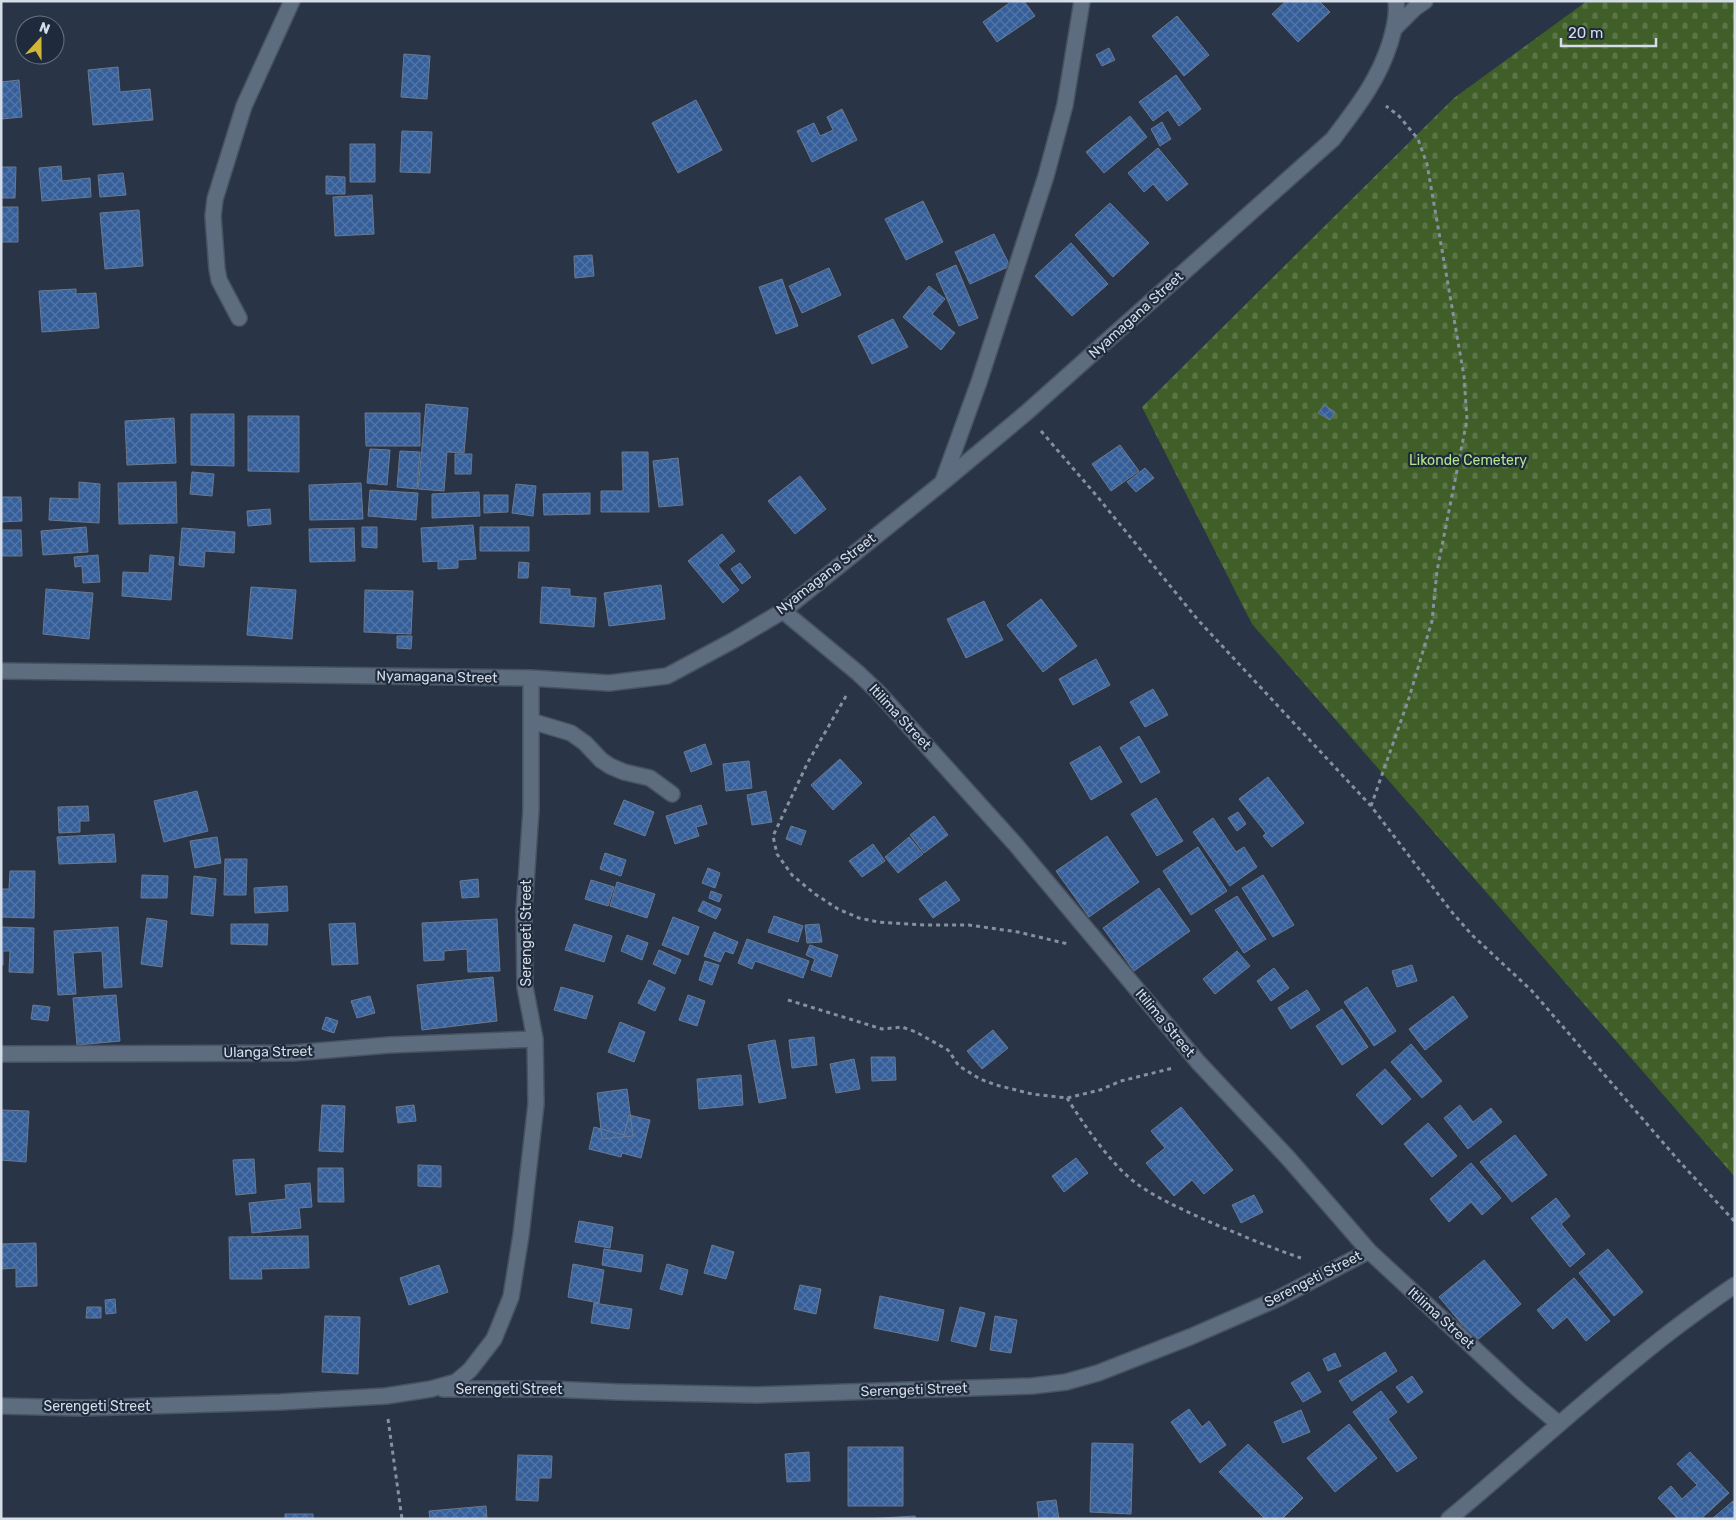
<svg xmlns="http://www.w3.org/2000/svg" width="1736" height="1520" viewBox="0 0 1736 1520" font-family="Rubik,sans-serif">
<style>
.cemetery{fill:url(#cemetery-stones)}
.building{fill:url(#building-cross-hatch);stroke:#6b798d}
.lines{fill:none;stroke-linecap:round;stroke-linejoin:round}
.minor-casing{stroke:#485361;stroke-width:18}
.path{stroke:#86909e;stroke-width:3;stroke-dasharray:4 4;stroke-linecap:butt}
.minor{stroke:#5e6c80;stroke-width:15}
.labels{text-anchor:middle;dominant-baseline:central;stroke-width:4.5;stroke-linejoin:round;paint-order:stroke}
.street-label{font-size:14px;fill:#d5dde8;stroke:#1f2b3c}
.park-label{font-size:14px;fill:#b0e788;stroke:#1f2b3c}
</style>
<defs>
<pattern id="cemetery-stones" width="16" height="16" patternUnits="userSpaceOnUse" patternTransform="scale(1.25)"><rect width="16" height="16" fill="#405e28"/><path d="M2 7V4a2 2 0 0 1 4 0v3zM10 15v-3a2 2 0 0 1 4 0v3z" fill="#5b7547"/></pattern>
<pattern id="building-cross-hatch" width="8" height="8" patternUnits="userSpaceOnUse" patternTransform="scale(1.25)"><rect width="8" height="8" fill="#365f9a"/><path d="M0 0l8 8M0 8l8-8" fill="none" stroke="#5276a8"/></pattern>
</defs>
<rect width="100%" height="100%" fill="#293547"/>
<path class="cemetery" d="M1587,1H1735V1177L1252,624L1142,407L1454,98Z"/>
<path class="building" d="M1012,1H1024L1035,16L997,42L983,22Z
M1286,1H1319L1330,12L1298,42L1272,14Z
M1177,16L1209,55L1184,76L1152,36Z
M1109,48L1115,60L1102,66L1096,55Z
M404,54L430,56L427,99L401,97Z
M118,67L120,92L150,89L153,120L93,125L88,70Z
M1176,75L1201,109L1179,126L1168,110L1153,121L1139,102Z
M19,80L22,117L1,119V82Z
M696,100L722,150L678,173L652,123Z
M842,109L857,140L812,162L797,131L814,123L820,136L833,130L827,117Z
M1130,116L1147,137L1104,173L1086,152Z
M1162,122L1171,139L1160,146L1151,129Z
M402,131L432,132L430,173L400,172Z
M350,144H375V182H350Z
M1158,148L1188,184L1167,201L1153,184L1144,192L1128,173Z
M61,166L62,181L90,178L91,197L42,201L39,168Z
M1,167H16L15,198H1Z
M123,173L126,195L100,197L98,175Z
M326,176L345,177V194H326Z
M372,195L374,234L335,236L333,197Z
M923,201L943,242L906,260L885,219Z
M1110,203L1149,243L1113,277L1075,235Z
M1,207H18V242H1Z
M139,210L143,266L105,269L100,213Z
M994,234L1010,266L970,284L955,252Z
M1071,243L1108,284L1072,316L1035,276Z
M592,255L594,276L575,278L574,256Z
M956,265L978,318L959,326L936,274Z
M829,268L841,295L802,313L789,286Z
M782,279L798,326L776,334L759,287Z
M929,286L945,299L932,314L955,333L941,350L903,317Z
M76,289V294L96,293L99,328L42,332L39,291Z
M893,319L908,347L872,364L858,336Z
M426,404L468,408L464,453L447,452L444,491L418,489Z
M1324,405L1335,412L1330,420L1318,413Z
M365,413H420V446H366Z
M191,414H234V466L191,465Z
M248,416H299V472L248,471Z
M174,418L176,463L127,465L125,421Z
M1120,445L1139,471L1111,491L1092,464Z
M370,449L390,450L387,485L367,483Z
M400,451L420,452L417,489L397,487Z
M622,452H648L649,512H601V491H623Z
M455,454H472L471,474H455Z
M678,458L683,505L659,507L653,461Z
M1145,468L1154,478L1136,492L1127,482Z
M192,472L214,474L212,496L190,494Z
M800,476L826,509L795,534L768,501Z
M79,482L100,484L99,523L49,520L50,498L79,499Z
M176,482L177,523L119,524L118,483Z
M361,483L363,519L310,520L309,485Z
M516,484L536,486L533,516L512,513Z
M370,490L418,493L416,520L368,516Z
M479,492L480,516L432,518V494Z
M590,493V514L544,515L543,494Z
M484,495H508V512L484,513Z
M1,497H21L22,521L1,522Z
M270,509L271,524L248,526L247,511Z
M473,525L476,559L458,560V568L438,569V561L423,562L421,528Z
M86,527L88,552L43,555L41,531Z
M362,527H377V548L362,547Z
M480,527H529V551H480Z
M182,528L235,532L234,553L205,551L204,567L179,565Z
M354,528L355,561L310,562L309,529Z
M1,530H21L22,556H1Z
M722,534L735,551L718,565L739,590L723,603L688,561Z
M98,555L100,582L83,583L82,566L75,567L74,557Z
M150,555L174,557L171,600L122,596L123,572L149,573Z
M519,562L529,563L528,578H518Z
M740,563L751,577L742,584L731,569Z
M661,585L665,619L609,626L604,593Z
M251,587L296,590L292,639L247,635Z
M542,587L570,589V596L596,598L594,627L540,623Z
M46,589L93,593L89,639L43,634Z
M365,590L413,591L411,634L364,632Z
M1041,599L1077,646L1043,672L1007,625Z
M984,601L1003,640L966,658L947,619Z
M397,636H412L411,649L397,648Z
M1096,659L1110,685L1073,705L1059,679Z
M1153,689L1168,715L1145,727L1130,702Z
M1139,736L1160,772L1141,783L1120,748Z
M705,744L712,764L691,772L684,752Z
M1100,746L1122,782L1091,800L1070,763Z
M840,759L862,783L833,810L811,785Z
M749,761L752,788L726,791L723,764Z
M1268,777L1304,823L1272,847L1263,836L1266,833L1239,799Z
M197,791L208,831L164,842L154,801Z
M766,791L772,822L752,825L747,795Z
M1156,798L1183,841L1157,856L1131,814Z
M624,800L654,812L645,836L614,824Z
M701,805L707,824L696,827L699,836L675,844L666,816Z
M88,806L89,821H80V832L59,833L58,807Z
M1238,812L1246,824L1237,831L1228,818Z
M934,816L948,835L924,853L910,835Z
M1213,818L1236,852L1244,847L1257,867L1230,886L1193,832Z
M791,826L806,831L801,845L786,839Z
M114,834L116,862L59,864L57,837Z
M1107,836L1139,882L1089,917L1056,871Z
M217,837L221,863L195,868L190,841Z
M909,837L923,854L898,873L885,857Z
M873,844L885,861L862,877L849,861Z
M1198,847L1227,891L1191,915L1163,871Z
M605,853L626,860L621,876L600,869Z
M225,859H247L246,895H224Z
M708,868L720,873L715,888L702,883Z
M10,871H35L34,918L1,917V889H9Z
M142,875L168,876L167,898H141Z
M1263,875L1294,925L1273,937L1242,888Z
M194,876L216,879L213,916L191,914Z
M478,879L479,897L462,898L460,881Z
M591,880L614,887L608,906L585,899Z
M946,881L960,900L933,918L919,899Z
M617,882L655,894L647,918L610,906Z
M287,886L288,911L255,913L254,888Z
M1159,888L1190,931L1134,971L1103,928Z
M711,891L722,895L719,902L709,898Z
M1237,896L1266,939L1244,953L1215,910Z
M703,901L721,909L716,919L698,911Z
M774,916L803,926L798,942L768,932Z
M673,917L699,927L688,955L662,945Z
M147,918L167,921L162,967L141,964Z
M497,919L500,971L468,972L467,949L444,951V960L424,961L422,923Z
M355,923L358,964L332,965L329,924Z
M231,924H268L267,945L231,944Z
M574,924L612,936L604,962L565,950Z
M819,924L822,942L807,943L805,925Z
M1,927L34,928L33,973L9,972L10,951H3V965H1Z
M118,927L122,987L104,988L102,951L73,953L76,994L58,995L54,931Z
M714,932L738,942L733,954L725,951L720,962L704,956Z
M627,935L648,943L642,960L621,951Z
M747,939L809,961L803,978L755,961L752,969L738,963Z
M810,945L838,955L831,977L811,970L815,959L806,955Z
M659,950L681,960L675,974L653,964Z
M1237,951L1250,966L1215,994L1203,979Z
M705,961L719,965L712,985L699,980Z
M1412,965L1417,981L1397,987L1392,971Z
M1274,968L1289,988L1271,1001L1257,981Z
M493,977L497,1021L422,1030L417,985Z
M649,980L665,988L655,1011L638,1003Z
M561,987L593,996L586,1019L554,1010Z
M1367,987L1396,1031L1374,1046L1344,1002Z
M1307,990L1320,1010L1291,1029L1278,1008Z
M116,995L120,1041L77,1045L73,998Z
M688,995L705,1001L697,1026L679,1020Z
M370,996L375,1013L357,1018L351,1001Z
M1453,996L1468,1017L1425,1050L1409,1029Z
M33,1005L50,1007L48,1021L31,1019Z
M1342,1009L1368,1047L1342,1065L1316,1026Z
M326,1017L338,1021L334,1033L322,1029Z
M620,1022L645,1032L634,1062L608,1052Z
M993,1030L1008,1048L982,1069L967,1051Z
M814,1037L817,1065L792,1068L789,1040Z
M775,1040L786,1098L759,1103L748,1045Z
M1411,1044L1442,1081L1422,1098L1391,1062Z
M871,1057H895L896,1080L872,1081Z
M854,1059L860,1089L836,1093L830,1064Z
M1385,1069L1411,1099L1382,1125L1356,1095Z
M741,1075L743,1105L699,1109L697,1079Z
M627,1089L633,1136L602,1139L597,1093Z
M322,1105L345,1106L343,1152L319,1151Z
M414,1105L416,1121L398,1123L396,1107Z
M1460,1105L1473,1122L1491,1108L1502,1122L1468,1149L1444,1118Z
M1181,1107L1233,1170L1204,1194L1192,1180L1174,1196L1146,1163L1165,1148L1151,1131Z
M1,1110L29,1111L26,1162L1,1160Z
M629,1115L650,1120L641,1158L622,1153L621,1157L589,1149L594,1127L624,1135Z
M1428,1123L1457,1156L1432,1177L1404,1144Z
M1515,1135L1547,1175L1512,1202L1480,1162Z
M1076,1158L1088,1173L1064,1192L1052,1176Z
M254,1159L256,1193L236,1195L233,1160Z
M1471,1163L1501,1198L1482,1215L1471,1202L1449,1222L1430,1199Z
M418,1165L441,1166V1187L418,1186Z
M318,1168H343L344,1202H318Z
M310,1183L312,1207L299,1208L301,1228L252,1233L249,1203L286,1199L285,1185Z
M1254,1195L1263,1212L1241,1223L1232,1205Z
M1556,1198L1570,1216L1561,1224L1585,1254L1570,1267L1531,1218Z
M579,1221L613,1227L610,1248L575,1242Z
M308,1236L309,1268L261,1269L262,1279H230L229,1237Z
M36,1243L37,1286L16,1287V1268L1,1269V1244Z
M712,1245L734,1252L726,1279L704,1273Z
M604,1249L643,1255L641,1272L602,1265Z
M1608,1249L1643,1292L1614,1316L1579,1273Z
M1484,1260L1521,1304L1476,1341L1439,1297Z
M573,1264L604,1270L599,1303L568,1297Z
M667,1264L688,1270L682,1295L660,1289Z
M439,1265L448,1292L409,1305L400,1278Z
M1574,1278L1610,1321L1586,1341L1567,1317L1553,1329L1537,1310Z
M800,1285L821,1289L816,1314L794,1309Z
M880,1296L944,1310L938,1341L874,1328Z
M115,1299L116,1313L106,1314L105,1300Z
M594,1303L632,1309L629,1329L591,1323Z
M87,1307H101V1318H86Z
M960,1307L985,1313L976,1347L951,1341Z
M325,1316L360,1317L358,1374L322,1372Z
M995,1316L1017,1320L1011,1353L990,1350Z
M1385,1352L1397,1371L1352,1401L1339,1381Z
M1335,1353L1341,1366L1328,1371L1323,1359Z
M1309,1372L1321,1392L1303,1402L1291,1383Z
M1412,1376L1423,1392L1408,1403L1396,1387Z
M1381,1391L1397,1412L1388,1419L1417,1458L1397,1472L1353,1412Z
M1189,1409L1202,1427L1209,1421L1226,1445L1200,1463L1171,1422Z
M1301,1410L1310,1432L1283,1443L1274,1422Z
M1349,1424L1377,1458L1335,1492L1307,1458Z
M1092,1443L1133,1444L1131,1514L1090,1512Z
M1248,1444L1303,1498L1282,1519H1265L1219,1472Z
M848,1447H903V1506H848Z
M809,1452L810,1481L787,1482L785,1454Z
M1690,1452L1729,1493L1701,1519H1678L1658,1498L1671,1486L1682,1499L1697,1485L1677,1464Z
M518,1455L552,1456L551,1478H539L538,1501L516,1500Z
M1056,1500L1059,1519H1039L1037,1502Z
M1733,1501L1735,1503V1519H1712Z
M486,1506L487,1519H430L429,1511Z
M285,1514H313V1519H285Z
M915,1516L916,1519H866Z"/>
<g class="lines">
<defs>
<path id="minor" d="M1394,29L1415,8L1425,1
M239,318L219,280L217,269L213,216L215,199L244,106L292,1
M943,481L979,382L1046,176L1065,105L1082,1
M783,611L858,673L879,693L1016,845L1198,1062L1289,1159L1369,1251L1520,1391L1559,1424
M1,671L531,678L609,683L667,676L734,640L783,611L942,483L1026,413L1333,139C1357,107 1378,81 1390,43C1394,30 1398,15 1396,1
M531,721L571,733L585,743L601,760L610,766L624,772L650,778L672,794
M1,1054L293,1053L389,1045L535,1039
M443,1389H549L619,1392L757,1395L1032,1386L1066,1382L1098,1373L1190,1337L1279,1298L1369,1251
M1,1406L81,1408L280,1402L386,1396L431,1389L456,1382L470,1370L494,1339L511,1297L521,1235L536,1104L535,1039L525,987L524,912L531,810V678
M1449,1519C1523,1457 1594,1391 1670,1332C1691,1316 1713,1300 1735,1285"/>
</defs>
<use href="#minor" class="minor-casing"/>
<path class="path" d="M1041,431L1096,495L1198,620L1371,806L1451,911L1472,935L1532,991L1679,1161L1735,1222
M846,696L808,762L773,836L777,854L792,875L815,894L838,909L859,918L878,922L926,925H969L1018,932L1068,944
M1371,806L1409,698L1432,621L1437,571L1467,420L1464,376L1427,164L1418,139L1399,116L1386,106
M788,1000L882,1029L902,1027L916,1032L948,1050L959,1066L980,1079L996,1085L1032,1094L1067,1098L1100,1090L1121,1081L1173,1068
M1067,1098C1084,1125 1114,1169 1140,1186C1162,1201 1188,1212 1212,1223C1241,1235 1271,1248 1301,1258
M388,1419L402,1519"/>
<use href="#minor" class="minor"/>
</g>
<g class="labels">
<g class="street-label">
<text transform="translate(1136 315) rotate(-42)">Nyamagana Street</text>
<text transform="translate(826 574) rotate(-38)">Nyamagana Street</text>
<text transform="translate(437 677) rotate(1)">Nyamagana Street</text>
<text transform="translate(900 717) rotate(47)">Itilima Street</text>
<text transform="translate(526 933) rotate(-90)">Serengeti Street</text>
<text transform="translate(1165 1023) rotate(50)">Itilima Street</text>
<text transform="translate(268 1052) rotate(-1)">Ulanga Street</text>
<text transform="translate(1313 1279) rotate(-27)">Serengeti Street</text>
<text transform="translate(1441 1318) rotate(42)">Itilima Street</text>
<text x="509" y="1389">Serengeti Street</text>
<text transform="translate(914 1390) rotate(-2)">Serengeti Street</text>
<text x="97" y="1406">Serengeti Street</text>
</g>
<g class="park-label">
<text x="1468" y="460">Likonde Cemetery</text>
</g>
</g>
<rect width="1736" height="1520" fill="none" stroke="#d5dde8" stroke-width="5"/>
<g transform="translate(40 40) rotate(21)"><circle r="24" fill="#1f2b3c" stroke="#687281"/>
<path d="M0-4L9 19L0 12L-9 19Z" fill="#d1b736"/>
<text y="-8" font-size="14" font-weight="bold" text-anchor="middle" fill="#d5dde8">N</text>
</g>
<path d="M1561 38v8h95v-8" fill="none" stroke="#d5dde8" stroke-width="2.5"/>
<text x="1568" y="38" font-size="15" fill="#d5dde8" stroke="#1f2b3c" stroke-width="4" paint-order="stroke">20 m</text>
</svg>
